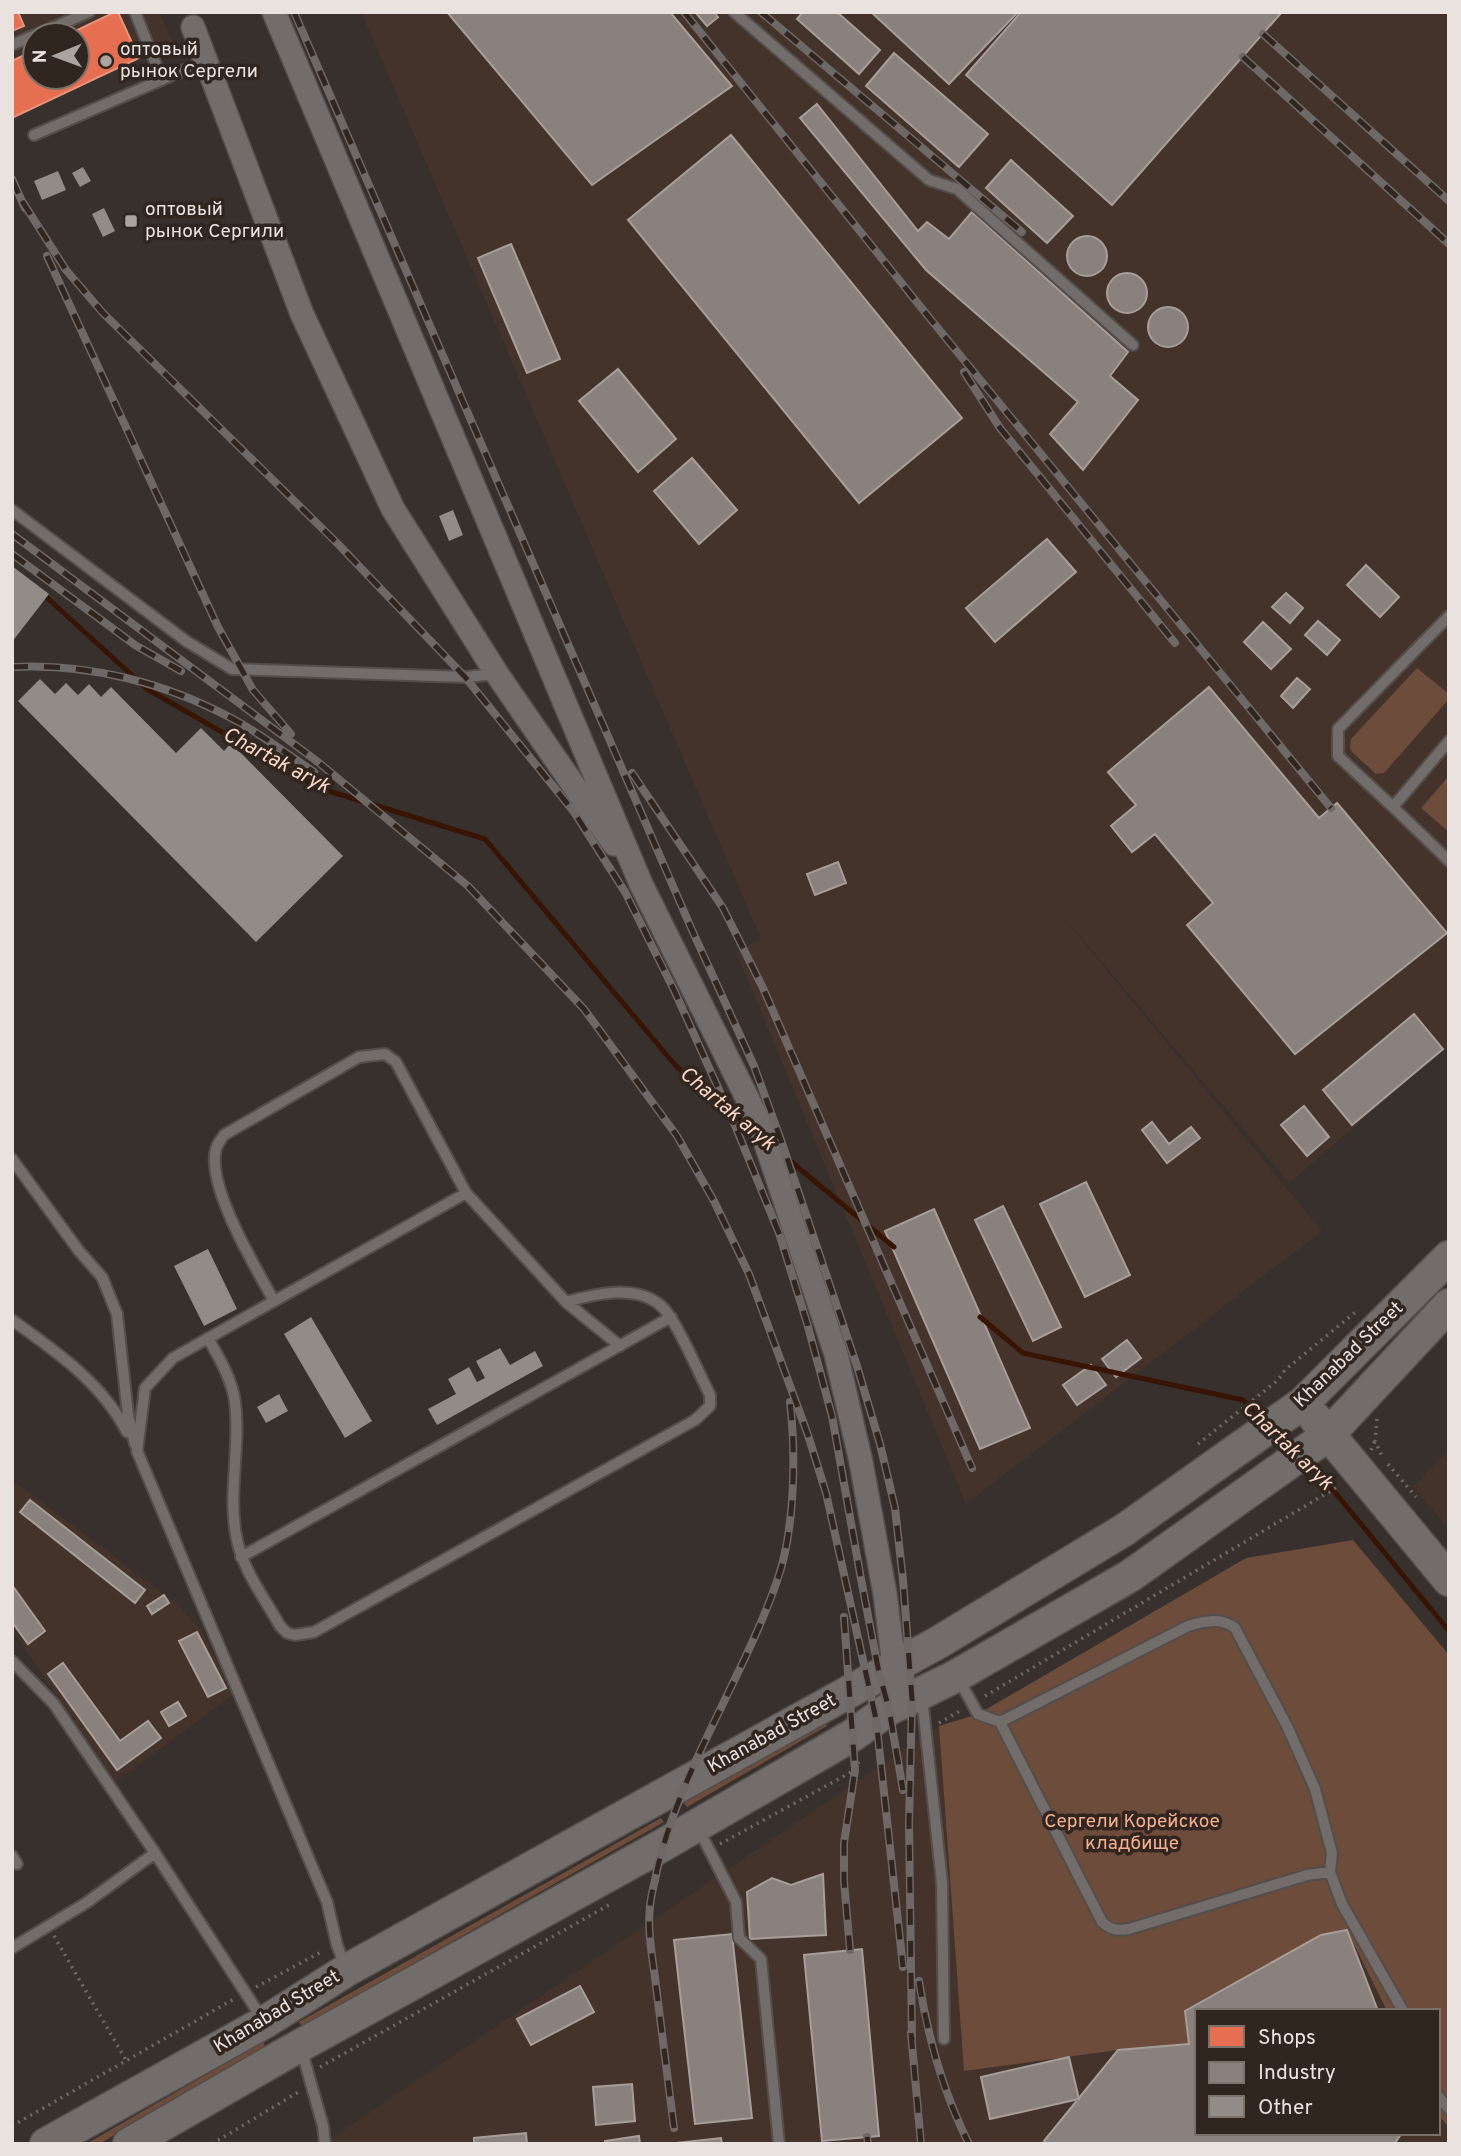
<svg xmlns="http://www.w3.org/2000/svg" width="1461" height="2156" viewBox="0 0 1461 2156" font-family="Overpass,sans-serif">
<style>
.built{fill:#44332b;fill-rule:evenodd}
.green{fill:#6e4c3b}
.shops{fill:#e76f51;stroke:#e8927b;stroke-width:2}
.industry{fill:#8a817c;stroke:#a79e99;stroke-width:2}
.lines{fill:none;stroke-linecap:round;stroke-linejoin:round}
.stream{stroke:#381404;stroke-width:5}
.building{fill:#928c89}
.lane-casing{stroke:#534d4b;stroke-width:14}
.street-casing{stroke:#534d4b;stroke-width:26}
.secondary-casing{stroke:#534d4b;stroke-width:35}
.path{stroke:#6f6a68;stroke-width:3.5;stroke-dasharray:2 5;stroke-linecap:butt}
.lane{stroke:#726c6a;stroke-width:10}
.street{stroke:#726c6a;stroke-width:23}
.secondary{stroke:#726c6a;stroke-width:32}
.rail-casing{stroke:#6e6866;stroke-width:8}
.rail{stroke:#31251f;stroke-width:5;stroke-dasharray:16;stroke-linecap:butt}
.poi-dot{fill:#aba4a0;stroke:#31251f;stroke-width:2.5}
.labels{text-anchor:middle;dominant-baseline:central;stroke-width:7;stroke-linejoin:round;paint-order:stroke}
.poi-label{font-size:19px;fill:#eae2de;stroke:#31251f;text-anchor:start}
.street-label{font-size:19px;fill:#eae2de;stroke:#31251f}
.park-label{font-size:19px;fill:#f4af8d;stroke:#31251f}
.water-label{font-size:21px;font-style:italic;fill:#fbd7c5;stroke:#31251f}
</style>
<rect width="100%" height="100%" fill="#37302d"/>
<path class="built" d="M12,12H159L174,44L12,114ZM35,35H77V77H35Z
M361,12H1449V1045L1289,1183L1043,893L1322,1231L966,1504L736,952L761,939Z
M1449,1450V1529L1413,1487Z
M12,1480L178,1605L201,1630L234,1694L115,1782L12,1630Z
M939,1726L964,2071L1118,2050L1188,2044L1185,2011L1321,1935L1347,1930L1387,2011H1197V2133H1438V2114L1449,2128V2144H323Z"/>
<path class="green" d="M1417,668L1449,694V699L1384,773L1376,774L1352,752L1350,748L1351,739Z
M1449,776V832L1421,808Z
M1353,1540L1449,1655V2128L1438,2114V2011H1387L1347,1930L1321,1935L1185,2010L1189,2044L1118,2050L964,2071L939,1726L978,1714L1246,1558Z
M824,1722L827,1726L687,1807L684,1803Z
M661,1818L664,1822L302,2026L299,2022Z
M263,2042L266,2048L99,2144H86Z"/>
<path class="shops" d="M12,12H18L24,26L12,31Z
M115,12H118L139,58L12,118V61L35,50V77H77V35H67Z"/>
<path class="industry" d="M447,12H670L732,86L592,185Z
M695,12H714L718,17L707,26Z
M803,12H837L880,50L859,74L797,19Z
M871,12H1018L949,84Z
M1021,12H1282L1112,205L966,75Z
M894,53L988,134L959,167L866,86Z
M817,104L918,231L927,222L949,239L972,212L1128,352L1110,376L1138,400L1083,470L1050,434L1078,402L926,270L800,118Z
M731,135L962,418L859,503L628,220Z
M1011,160L1073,216L1047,243L986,188Z
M1067 256a20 20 0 1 1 40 0a20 20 0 1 1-40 0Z
M511,244L560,359L527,373L478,258Z
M1107 293a20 20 0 1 1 40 0a20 20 0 1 1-40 0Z
M1148 327a20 20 0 1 1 40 0a20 20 0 1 1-40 0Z
M618,369L676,439L638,472L579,401Z
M692,458L737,510L699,544L654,491Z
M1047,539L1076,572L995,642L966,608Z
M1366,565L1399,597L1380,617L1347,585Z
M1286,593L1303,608L1290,623L1272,607Z
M1318,621L1340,640L1327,655L1305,635Z
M1263,622L1291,649L1271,669L1244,642Z
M1297,678L1310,689L1293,708L1281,696Z
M1209,687L1319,818L1337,803L1447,933L1295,1054L1187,925L1213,903L1155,834L1132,852L1111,826L1136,805L1108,772Z
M838,862L846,883L815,895L807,874Z
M1414,1014L1443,1049L1352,1125L1323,1090Z
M1304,1106L1329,1137L1307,1156L1281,1125Z
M1152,1122L1169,1144L1191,1127L1200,1138L1167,1163L1142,1130Z
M1086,1182L1130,1275L1085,1297L1040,1204Z
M1003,1206L1061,1327L1033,1341L975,1220Z
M934,1209L1030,1428L980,1449L885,1231Z
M1127,1340L1141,1358L1116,1377L1102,1359Z
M1091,1365L1106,1385L1077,1405L1063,1385Z
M30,1500L145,1590L135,1603L20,1512Z
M12,1585L45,1631L28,1644L12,1622Z
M164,1595L169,1603L152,1614L147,1606Z
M197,1632L226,1688L208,1697L179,1641Z
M63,1663L120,1741L148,1721L161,1738L117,1770L48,1674Z
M178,1702L186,1716L169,1726L161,1712Z
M823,1874L826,1935L750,1939L747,1892L772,1878L791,1885Z
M1347,1930L1378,2011H1197V2133H1402L1394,2144H1047L1044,2141L1118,2050L1189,2044L1185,2011L1321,1935Z
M732,1934L752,2118L695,2124L674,1940Z
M862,1949L879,2136L822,2141L804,1955Z
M580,1986L594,2012L531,2045L517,2019Z
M1069,2057L1079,2099L990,2119L981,2077Z
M632,2084L635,2121L596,2125L593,2087Z
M526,2133L527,2144H474V2138Z
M639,2136L640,2144H605V2141Z
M721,2138L722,2144H667Z"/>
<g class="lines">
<path class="stream" d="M43,594L147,689L319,788L485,839L676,1066L753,1131
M777,1150L894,1247
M980,1317L1023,1353L1243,1400L1263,1419
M1277,1433L1293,1449
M1307,1463L1328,1484L1449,1631"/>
</g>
<path class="building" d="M83,167L91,181L80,187L72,173Z
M58,171L66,190L42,200L34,181Z
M104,208L115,231L103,237L92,214Z
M453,510L463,535L449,541L439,516Z
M12,566L49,594L12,642Z
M40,679L55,694L66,683L78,695L89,684L101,697L111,687L176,753L201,728L224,751L231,743L343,856L256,942L18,701Z
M208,1249L237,1309L204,1326L174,1266Z
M311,1317L372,1421L345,1438L284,1334Z
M500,1348L510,1365L535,1351L543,1366L437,1425L428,1409L456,1394L448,1379L469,1367L477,1382L485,1378L476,1361Z
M279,1394L288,1411L266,1423L257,1407Z"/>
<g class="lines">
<defs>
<path id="lane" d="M135,12L162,80
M734,12L929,180L957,189L1133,345
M36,35L89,12
M12,45L35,35
M34,135L205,61
M12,510L186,641L232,669L465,677L497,674
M1449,616L1338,729V756L1393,807L1449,741
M1393,807L1449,861
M12,1159L79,1251L102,1277L117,1314L128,1415L135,1444
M274,1301C256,1268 206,1186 216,1149C217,1144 221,1140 224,1135L359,1057L385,1054L396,1062L466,1193
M12,1320C57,1352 102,1383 127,1432
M208,1338C219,1358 232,1379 235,1402C241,1447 227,1495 237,1540C243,1570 265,1599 280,1626L287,1633L295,1635L314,1632L695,1420L710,1406V1395C699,1374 676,1318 660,1305C635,1284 594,1294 566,1302
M241,1557L671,1317
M12,1661L54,1704L155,1853L263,2020
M958,1678L978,1714L1000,1722L1102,1922C1111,1930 1117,1931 1129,1929L1307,1875L1330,1872
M922,1697L942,1883L944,2039
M1000,1722L1188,1626C1205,1621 1221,1617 1235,1628L1287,1726L1315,1789L1332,1853L1330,1872L1342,1904L1403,2011
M698,1828L736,1902L739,1938L761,1959L779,2144
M12,1856L17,1864
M12,1948L86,1903L155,1853
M346,1968L337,1945L327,1902L137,1451L145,1388L173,1358L466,1193L566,1302L620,1346
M301,2048L323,2126L325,2144
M1438,2096L1449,2109"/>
<path id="street" d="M274,12L641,884L758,1120L836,1354L861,1462L885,1594L899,1705
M193,27L302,314L393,509L497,674L614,844"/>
<path id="secondary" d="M1315,1418L1449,1580
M46,2144L265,2022L347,1970L939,1642L1124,1530L1303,1403L1449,1257
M129,2144L285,2054L663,1845L853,1735L889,1709L956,1676L1130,1576L1328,1435L1449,1305"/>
</defs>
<use href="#lane" class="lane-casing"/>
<use href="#street" class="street-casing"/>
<use href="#secondary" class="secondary-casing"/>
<path class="path" d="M1377,1419L1375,1441L1383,1458
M1198,1444L1278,1380L1285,1370L1358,1310
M1371,1450L1375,1441
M1388,1464L1416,1497
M985,1696L1339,1486
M939,1723L960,1711
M720,1844L855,1770L859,1761
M54,1936L127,2062
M256,1987L323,1951
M320,2067L609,1905
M12,2126L234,1999
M212,2144L300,2091"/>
<use href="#lane" class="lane"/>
<use href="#street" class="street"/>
<use href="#secondary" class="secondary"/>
<defs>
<path id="rail" d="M294,12L692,930L754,1066L781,1140L857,1366L880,1444L895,1508L903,1580L912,1699L909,1824L912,2040
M684,12L932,321L1331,808
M761,12L1022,232
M1263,34L1449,201
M1243,57L1449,244
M12,179L25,208
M22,201L66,270L103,313L337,543L465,677L574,812L625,892L674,990L734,1123L779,1233L807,1323L832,1416L861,1579L879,1673L889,1709L903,1790
M47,256L218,627L253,690L291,734
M964,372L1000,428L1175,643
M12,534L318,762L468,886L584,1009L677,1136L714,1201L749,1274L808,1435L826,1493L876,1719L903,1967
M12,554L135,645L181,671
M12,667C89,663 166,683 233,719C261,734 287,754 314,772
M632,773L723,908L763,988L972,1468
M844,1617L855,1770L844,1843V1881L850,1950
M919,1981C928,2038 943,2092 969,2144
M911,2033L921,2144
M674,2128C668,2081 662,2033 656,1986C653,1960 647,1932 650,1906C651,1894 655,1882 657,1870C681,1767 743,1679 777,1581C795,1531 796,1454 790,1402
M867,2137L868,2144"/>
</defs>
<use href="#rail" class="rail-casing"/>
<use href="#rail" class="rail"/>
</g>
<g class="poi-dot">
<circle cx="106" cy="61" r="7"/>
<rect x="124" y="214" width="14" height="14" rx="3.5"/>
</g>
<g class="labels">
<g class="poi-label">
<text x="120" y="50">оптовый<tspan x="120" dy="22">рынок Сергели</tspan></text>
<text x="145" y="210">оптовый<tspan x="145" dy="22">рынок Сергили</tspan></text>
</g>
<g class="street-label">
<text transform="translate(1349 1355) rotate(-44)">Khanabad Street</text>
<text transform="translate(772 1734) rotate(-29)">Khanabad Street</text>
<text transform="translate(277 2012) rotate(-31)">Khanabad Street</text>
</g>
<g class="park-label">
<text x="1132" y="1822">Сергели Корейское<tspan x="1132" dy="22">кладбище</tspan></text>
</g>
<g class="water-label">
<text transform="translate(276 761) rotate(28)">Chartak aryk</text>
<text transform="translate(727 1109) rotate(40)">Chartak aryk</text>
<text transform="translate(1287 1446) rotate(44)">Chartak aryk</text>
</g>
</g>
<rect width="1461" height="2156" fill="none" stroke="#eae2de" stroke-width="28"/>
<rect x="1195" y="2009" width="245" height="126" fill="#31251f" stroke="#7b716b" stroke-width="2"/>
<rect x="1209" y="2026" width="35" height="21" fill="#e76f51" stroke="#7b716b" stroke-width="2"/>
<text x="1258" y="2044" font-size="21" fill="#eae2de">Shops</text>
<rect x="1209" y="2062" width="35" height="21" fill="#8a817c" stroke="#7b716b" stroke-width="2"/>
<text x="1258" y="2079" font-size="21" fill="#eae2de">Industry</text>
<rect x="1209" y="2096" width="35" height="21" fill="#928c89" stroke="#7b716b" stroke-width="2"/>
<text x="1258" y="2114" font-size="21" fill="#eae2de">Other</text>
<g transform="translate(56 56) rotate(269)"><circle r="33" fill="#31251f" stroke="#7b716b" stroke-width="2"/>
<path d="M0-5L12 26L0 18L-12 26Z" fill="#aba4a0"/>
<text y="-10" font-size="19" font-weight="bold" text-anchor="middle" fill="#eae2de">N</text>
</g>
</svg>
